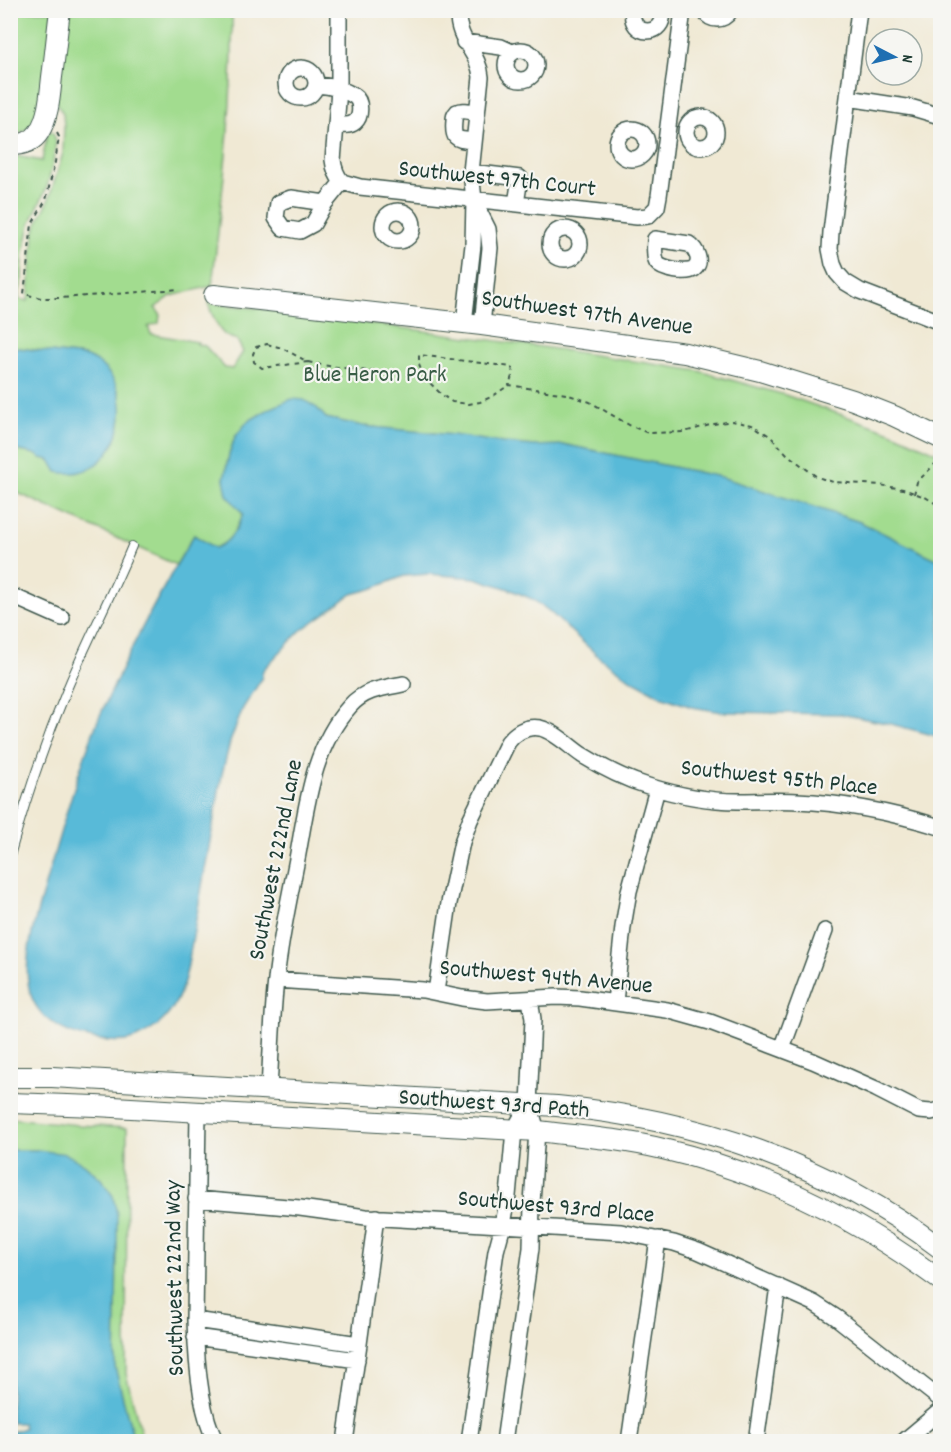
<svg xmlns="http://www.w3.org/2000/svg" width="951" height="1452" viewBox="0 0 951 1452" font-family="Dekko,sans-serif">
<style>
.green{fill:#a2dc8f;stroke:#608c62;stroke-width:1.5}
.water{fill:#59bad8;stroke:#3c7c86;stroke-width:1.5}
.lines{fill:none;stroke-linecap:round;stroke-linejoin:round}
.service-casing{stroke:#3e574c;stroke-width:10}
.minor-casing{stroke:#3e574c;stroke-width:18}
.tertiary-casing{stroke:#3e574c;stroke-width:22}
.path{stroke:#3e574c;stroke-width:2;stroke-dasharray:4.5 4.5;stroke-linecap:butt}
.service{stroke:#fff;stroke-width:8}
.minor{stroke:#fff;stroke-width:15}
.tertiary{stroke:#fff;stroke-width:20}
.labels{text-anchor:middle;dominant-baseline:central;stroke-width:4.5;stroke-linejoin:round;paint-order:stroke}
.street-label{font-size:24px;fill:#1f3d34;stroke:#f6f6f2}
.park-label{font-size:24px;fill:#395d46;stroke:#f6f6f2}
</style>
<rect width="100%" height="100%" fill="#f6f6f2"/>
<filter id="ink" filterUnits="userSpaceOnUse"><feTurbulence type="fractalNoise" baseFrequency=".0167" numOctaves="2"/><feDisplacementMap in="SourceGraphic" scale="12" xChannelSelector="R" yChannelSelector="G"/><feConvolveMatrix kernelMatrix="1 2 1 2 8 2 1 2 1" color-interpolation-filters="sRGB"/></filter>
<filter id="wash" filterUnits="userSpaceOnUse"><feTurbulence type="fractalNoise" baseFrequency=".008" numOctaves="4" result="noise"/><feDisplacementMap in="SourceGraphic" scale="24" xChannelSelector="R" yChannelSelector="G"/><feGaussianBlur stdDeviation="1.35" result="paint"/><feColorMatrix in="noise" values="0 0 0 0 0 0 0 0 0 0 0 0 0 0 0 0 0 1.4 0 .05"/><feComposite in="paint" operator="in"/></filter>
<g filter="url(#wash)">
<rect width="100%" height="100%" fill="#f0e9d4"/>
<path class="green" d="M10,11H53C49,42 48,94 34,122C29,130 20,134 11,135Z
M68,11H232C234,103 222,195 212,286L171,296L155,308L160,314L159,323L148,327L151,334L198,342L197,344L205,346L225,368L232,369L243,352L237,340C233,338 229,338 226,336C218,330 211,312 208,303L264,309L542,347L699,371L785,395L891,432L940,454V561L860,522L721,477L567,445L534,446L503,443L453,435L363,426L326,418L317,408L269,409L247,422L235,437L229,455L224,479L236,504L243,514C237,528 230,543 215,548L194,535L176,565L11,490L10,449L35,454L41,458L48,459L51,461H100L115,442L120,424V397L118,390L108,374L100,366L91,359L84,356L11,347V155L42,161L47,135L50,131L53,133L56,141L53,163L47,187L30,224L23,257L22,281L18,299L28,301L34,234L37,223L48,202L63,153L64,127L63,113L56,103Z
M10,1118L79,1125L127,1128L126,1374L143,1441H134L115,1367L117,1243L113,1196L101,1179L84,1164L38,1150H11Z"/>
<path class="water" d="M10,347L84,356C148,378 123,486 57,472L50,460L41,458L35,454L11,449Z
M292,399L304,400L317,408L326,418L363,426L453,435L503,443L534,446L567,445L721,477L860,522L940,561V737L891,724L841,714L722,712L692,707L663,697L630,679L599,657L549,611L532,599L509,589L475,578L429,574L404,576L371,589L352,594L300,631L263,670L261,680L243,708L230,742L222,774L187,970C182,991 175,1011 158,1025C150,1031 140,1038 130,1040C118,1043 106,1041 94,1039C62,1034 32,1017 28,982C24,949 39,907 48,875C63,823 78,771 98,720C104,706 111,693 117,679C140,629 166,582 194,535L215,548C230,543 238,528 243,514L227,495L224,479L229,455L235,437L247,422L269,409Z
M11,1150H38L66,1154L84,1164L101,1179L113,1196L117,1214V1243L115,1367L134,1441H14L12,1432L24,1428L23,1423H12L11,1418Z"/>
</g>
<g filter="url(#ink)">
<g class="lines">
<defs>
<path id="service" d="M10,856C26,798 45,742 68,687C88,639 112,594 132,546"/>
<path id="minor" d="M339,10V90L333,160C334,169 336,175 342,182
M458,10C456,42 479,51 481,77L471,172L474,200L473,245L464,323
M633,10C628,38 667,38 662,10
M703,10C711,22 723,22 731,10
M859,10L831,232L830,249L833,264L837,273L845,282L860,291L940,322
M464,42L501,47L512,52
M506 65a15 15 0 1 1 30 0a15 15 0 1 1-30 0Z
M286 83a15 15 0 1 1 30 0a15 15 0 1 1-30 0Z
M317,85C329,86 344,89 354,96C362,101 361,117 355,122C349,127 342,125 336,124
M848,98L913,108L940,116
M686 132a15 15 0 1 1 30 0a15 15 0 1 1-30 0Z
M617 144a15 15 0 1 1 30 0a15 15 0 1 1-30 0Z
M474,141C457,139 452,141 454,121C454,117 454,115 457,112C462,109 472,112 477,113
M471,172L520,178L516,204
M342,182L360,187L637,217L648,216
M325,203L291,198L278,203L276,218L283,228L300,231L313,224L325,203L342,182
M476,205L488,229L490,248L482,325
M383 226a15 15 0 1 1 30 0a15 15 0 1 1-30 0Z
M648,216L657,207L659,196L683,10
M550 244a15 15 0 1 1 30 0a15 15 0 1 1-30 0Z
M655,239L689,244C696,249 703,262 694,269C687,274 662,270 657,263C653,256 655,246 655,239Z
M10,595L62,618
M276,980L423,990L462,998L487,1001L556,997L580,998L667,1010L710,1022L813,1061L876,1089L919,1111L931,1112L940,1110
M436,992L449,903L462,842L470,820L508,742C516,732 527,726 540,728C554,731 570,747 582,755C603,768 625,779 648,786C677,795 708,801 738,801C758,801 777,800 797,801C846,803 894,813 940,827
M615,1002L623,927L629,891L657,789
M782,1049L825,931
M269,1090C271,1053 272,1017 276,980C280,940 289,900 297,859C307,806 312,748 350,706C364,690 382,688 403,684
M198,1112L195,1320C196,1355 199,1411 216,1442
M196,1199L300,1208L366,1217L621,1232L674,1243L698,1251L814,1303L837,1318L940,1399
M195,1320L359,1344
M195,1337L357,1360
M345,1442L359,1344L376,1217
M469,1442L496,1251L503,1225L508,1196L514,1130L529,1104
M504,1442L531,1248L532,1203L537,1131L529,1104L533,1019L530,999
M629,1442L658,1239
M756,1442L778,1286
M903,1442L940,1411"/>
<path id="tertiary" d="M10,145C22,145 33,142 39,132C49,116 50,95 52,77C55,55 57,33 60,10
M214,295L482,325L685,353L760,371L853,400L894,416L940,438
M10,1077H52L557,1106C696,1119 829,1164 940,1248
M10,1103L96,1106L537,1131C579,1136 622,1139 663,1149C766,1173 856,1218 940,1280"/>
</defs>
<use href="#service" class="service-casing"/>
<use href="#minor" class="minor-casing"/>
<use href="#tertiary" class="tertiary-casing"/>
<path class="path" d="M57,133L59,137L55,162L46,200L32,224L24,294L41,298H61L180,289
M267,344L282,348L308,362L262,368L254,362L253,354L256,347Z
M308,362L321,365L368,371L424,377L442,395L452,402L469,404L480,402L493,396L509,385L566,394L590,402L629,425L648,433L684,432L714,424L732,421L752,425L770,436L788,455L817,477L833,482L880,485L903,489L925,497L940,506
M424,377L419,365V355L512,367L513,373L509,385
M914,494L917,482L940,459"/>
<use href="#service" class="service"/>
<use href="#minor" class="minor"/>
<use href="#tertiary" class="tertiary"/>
</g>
</g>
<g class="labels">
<g class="street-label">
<text transform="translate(497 180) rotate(6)">Southwest 97th Court</text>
<text transform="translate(587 314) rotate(8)">Southwest 97th Avenue</text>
<text transform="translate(779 779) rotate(6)">Southwest 95th Place</text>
<text transform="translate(277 860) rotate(-79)">Southwest 222nd Lane</text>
<text transform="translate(546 978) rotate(5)">Southwest 94th Avenue</text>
<text transform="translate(494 1105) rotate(4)">Southwest 93rd Path</text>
<text transform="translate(556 1208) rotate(5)">Southwest 93rd Place</text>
<text transform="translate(176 1278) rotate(-91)">Southwest 222nd Way</text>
</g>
<g class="park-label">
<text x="375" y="376">Blue Heron Park</text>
</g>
</g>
<rect width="951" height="1452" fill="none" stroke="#f6f6f2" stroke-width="36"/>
<g transform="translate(894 57) rotate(97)"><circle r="28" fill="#f6f6f2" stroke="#a0aca6" stroke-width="1.5"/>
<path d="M0-4.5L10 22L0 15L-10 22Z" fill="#1f6fb2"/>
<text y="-9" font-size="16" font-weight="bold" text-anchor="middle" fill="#1f3d34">N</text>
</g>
</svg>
